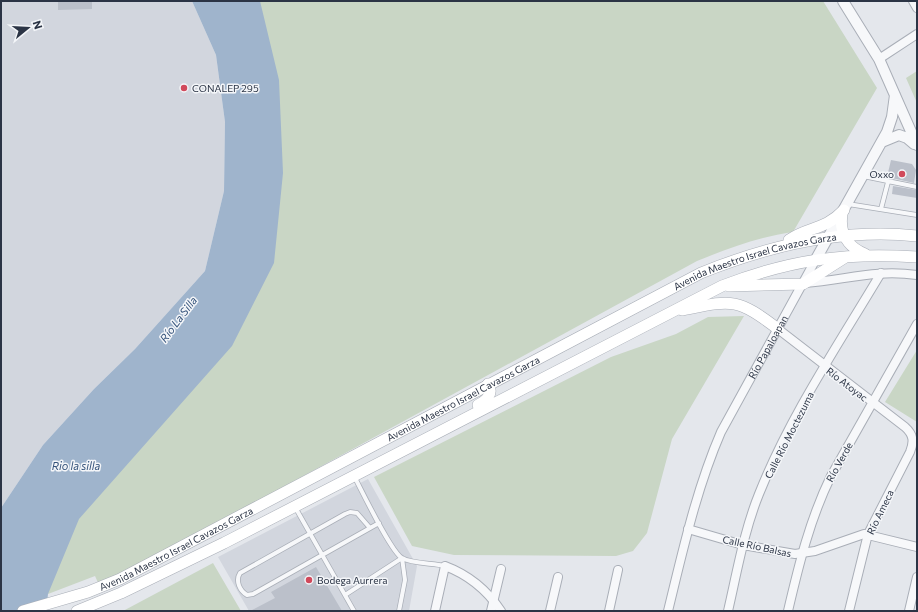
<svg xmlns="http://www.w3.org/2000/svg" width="918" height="612" viewBox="0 0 918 612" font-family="Commissioner,sans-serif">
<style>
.built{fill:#d2d6de}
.green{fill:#c9d6c5}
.water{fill:#9fb4cc}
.building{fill:#bbc0ca}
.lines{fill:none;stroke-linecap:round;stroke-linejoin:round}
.service-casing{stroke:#a9aeb7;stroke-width:5.5}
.minor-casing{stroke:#a9aeb7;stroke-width:10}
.tertiary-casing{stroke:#a9aeb7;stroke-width:12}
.secondary-casing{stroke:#a9aeb7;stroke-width:12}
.service{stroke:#f7f8fa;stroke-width:4}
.minor{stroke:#f7f8fa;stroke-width:8}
.tertiary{stroke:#f7f8fa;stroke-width:10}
.secondary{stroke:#fff;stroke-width:11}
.poi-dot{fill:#d1495b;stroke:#f4f6f9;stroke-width:1.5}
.labels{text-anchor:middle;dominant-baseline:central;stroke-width:3;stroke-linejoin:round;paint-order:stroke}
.poi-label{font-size:10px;fill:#2b3445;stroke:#f4f6f9;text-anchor:start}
.street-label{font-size:10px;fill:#2b3445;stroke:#f4f6f9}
.water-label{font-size:11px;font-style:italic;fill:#34527a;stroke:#f4f6f9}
</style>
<rect width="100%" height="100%" fill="#e4e7ec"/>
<path class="built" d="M1,1H192L216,55L225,122L224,191L205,271L135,349L94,389L43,445L1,508Z
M368,479L417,566L409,611H249L218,557Z"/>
<path class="green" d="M258,1H823L877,88L793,232C759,237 729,248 697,261L100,587L95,576L48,594L51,503L234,307Z
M917,71V103L906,78Z
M744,316L672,439L647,533L633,551L616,556L454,555L412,546L374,477L611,357L676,334L708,317Z
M917,350V422L885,402Z
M213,563L241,611H123Z"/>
<path class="water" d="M192,1H260L279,80L283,173L274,263L232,346L79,519L48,594L46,611H1V508L43,445L94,389L135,349L205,271L224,191L225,122L216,55Z"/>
<path class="building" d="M58,1H92V9L58,10Z
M891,160L912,164L916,170L914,183L887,177Z
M893,186L917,190V198L892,194Z
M316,567L342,611H250L275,598L271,592Z"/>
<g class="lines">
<defs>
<path id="service" d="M863,176L917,187
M848,204L917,215
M881,209L888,182
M354,476C362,491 391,552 402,558C412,564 434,563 445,566
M295,507L354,611
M370,528L357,513L350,512L345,514L240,573C235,581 240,591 247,595L253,594C295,570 337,547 379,523
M345,595L402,558
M399,611L405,580L402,558"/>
<g id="minor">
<path d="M913,1L917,8"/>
<path d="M879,59L917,34"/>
<path d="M805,283C846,280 875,269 917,275"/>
<path d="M778,329L905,427C914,435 914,442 910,452L868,534L849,611"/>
<path d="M688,529L743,545L795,554L815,551L864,534L917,547"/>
<path d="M435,611L445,566C469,575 487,590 501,611"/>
<path d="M491,611L501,569"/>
<path d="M550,611L558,577"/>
<path d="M609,611L618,570"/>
<path id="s1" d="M668,611C683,550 696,490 721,432L816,259"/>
<path d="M728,611C737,572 744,531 759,494C790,416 838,345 881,273"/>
<path d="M788,611C799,564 810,519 831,476L917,324"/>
<path d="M909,611L917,577"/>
</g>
<path id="tertiary" d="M843,1L879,59L917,145
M882,142L899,135L907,138L914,144
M816,259L887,132L892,117L895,95"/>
<g id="secondary">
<path d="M842,214C839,233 848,247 865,254"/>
<path d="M789,240C809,226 824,231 844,210"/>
<path d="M729,286L803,284L844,258"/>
<path d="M682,310C732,300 736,297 778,329"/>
<path d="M478,405C486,401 494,394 488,384"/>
<path id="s2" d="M23,611L88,592L120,579L701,273C770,245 842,228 917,236"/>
<path d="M77,611L121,593L224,543L722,286C789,260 845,252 917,257"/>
</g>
</defs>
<use href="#service" class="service-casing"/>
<use href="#minor" class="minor-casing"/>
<use href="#tertiary" class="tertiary-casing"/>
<use href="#secondary" class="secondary-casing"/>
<use href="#service" class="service"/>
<use href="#minor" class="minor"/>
<use href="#tertiary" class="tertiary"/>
<use href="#secondary" class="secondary"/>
</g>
<g class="poi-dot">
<circle cx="184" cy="88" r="4"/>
<circle cx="902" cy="174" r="4"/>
<circle cx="309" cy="580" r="4"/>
</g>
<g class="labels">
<g class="poi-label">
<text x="192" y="88">CONALEP 295</text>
<text x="894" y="174" text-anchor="end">Oxxo</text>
<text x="317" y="580">Bodega Aurrera</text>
</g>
<g class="street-label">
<text stroke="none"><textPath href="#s2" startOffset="814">Avenida Maestro Israel Cavazos Garza</textPath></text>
<text stroke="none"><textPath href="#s1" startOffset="284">Río Papaloapan</textPath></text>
<text transform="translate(847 384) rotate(37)">Río Atoyac</text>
<text stroke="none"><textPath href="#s2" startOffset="490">Avenida Maestro Israel Cavazos Garza</textPath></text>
<text transform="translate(789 435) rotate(-63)">Calle Río Moctezuma</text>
<text transform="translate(839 462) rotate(-61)">Río Verde</text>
<text transform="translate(880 512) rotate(-64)">Río Ameca</text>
<text transform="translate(757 546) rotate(12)">Calle Río Balsas</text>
<text stroke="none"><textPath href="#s2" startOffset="166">Avenida Maestro Israel Cavazos Garza</textPath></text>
</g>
<g class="water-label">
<text transform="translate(178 319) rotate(-53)">Río La Silla</text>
<text x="76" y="465">Rio la silla</text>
</g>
</g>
<rect width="918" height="612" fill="none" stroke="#2b3445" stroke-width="4"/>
<g transform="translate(28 28) rotate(72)" stroke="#f4f6f9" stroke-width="3" paint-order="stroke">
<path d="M0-3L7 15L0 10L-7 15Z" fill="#2b3445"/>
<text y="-6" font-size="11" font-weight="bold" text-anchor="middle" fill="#2b3445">N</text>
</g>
</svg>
